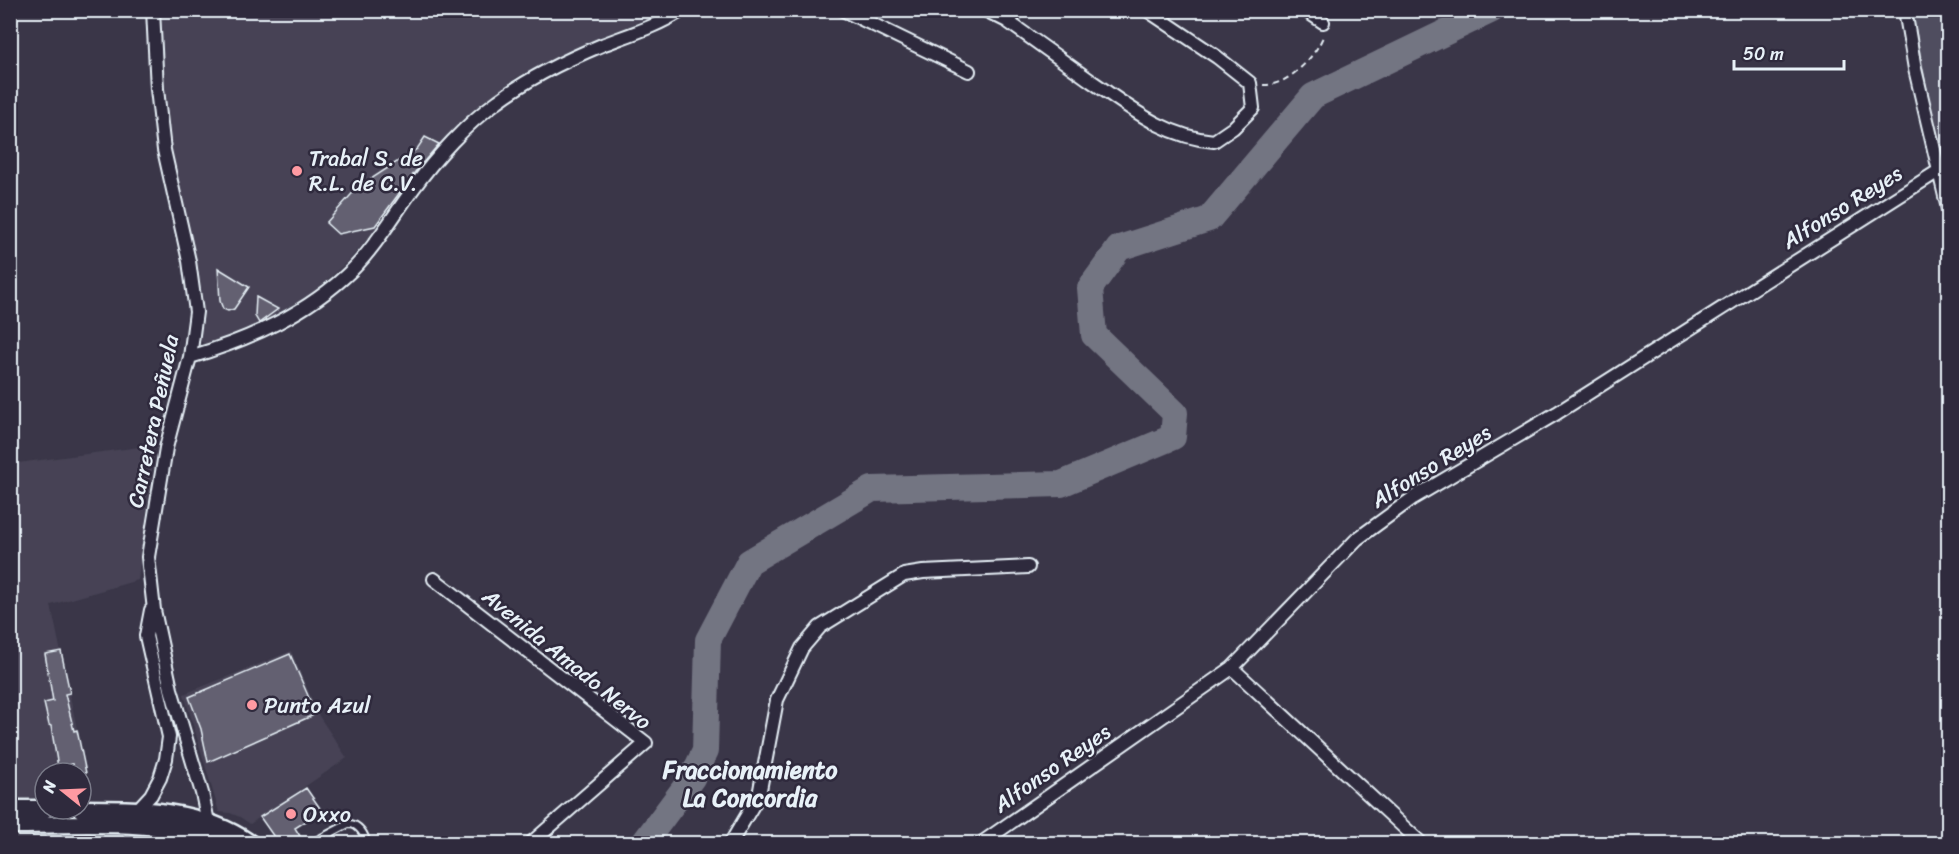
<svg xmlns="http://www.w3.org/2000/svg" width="1959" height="854" viewBox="0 0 1959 854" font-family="Sriracha,sans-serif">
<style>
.built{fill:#464354}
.green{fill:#504e5f;stroke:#9ca0ac;stroke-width:1.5}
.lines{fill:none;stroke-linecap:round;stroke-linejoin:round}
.river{stroke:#737482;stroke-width:26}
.building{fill:#636171;stroke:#e8f1f8;stroke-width:1.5}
.service-casing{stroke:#e8f1f8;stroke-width:10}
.minor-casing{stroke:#e8f1f8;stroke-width:16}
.secondary-casing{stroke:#e8f1f8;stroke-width:21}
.path{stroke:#e8f1f8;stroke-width:2;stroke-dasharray:6 4.5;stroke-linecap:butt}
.service{stroke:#2f2a3d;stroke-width:6}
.minor{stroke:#2f2a3d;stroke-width:12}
.secondary{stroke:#2f2a3d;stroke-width:16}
.poi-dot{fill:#ff9aa2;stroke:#2f2a3d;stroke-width:2}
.labels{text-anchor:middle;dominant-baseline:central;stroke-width:5;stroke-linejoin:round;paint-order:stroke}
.poi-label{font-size:22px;fill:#e8f1f8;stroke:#2f2a3d;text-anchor:start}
.street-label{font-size:22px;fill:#e8f1f8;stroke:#2f2a3d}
.neighbourhood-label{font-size:24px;font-weight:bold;fill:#e8f1f8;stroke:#2f2a3d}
</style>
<rect width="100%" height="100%" fill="#3a3648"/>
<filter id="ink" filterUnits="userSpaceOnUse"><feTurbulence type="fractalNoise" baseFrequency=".0167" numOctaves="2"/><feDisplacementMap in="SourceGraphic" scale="12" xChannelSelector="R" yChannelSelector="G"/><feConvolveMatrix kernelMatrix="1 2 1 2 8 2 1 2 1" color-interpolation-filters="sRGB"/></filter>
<g filter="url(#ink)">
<path class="built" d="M162,11H662L517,77L465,118L450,132L379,226L350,259L314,292L257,326L207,346L197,338L169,150L160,35Z
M155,445L138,580L51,605L91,796H81V773H45V797L11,799L10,464Z
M291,651L319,716L347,758L250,824L240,817L230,813L219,812L184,694Z"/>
<path class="green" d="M1912,11H1948V190L1940,160Z"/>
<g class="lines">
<path class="river" d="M643,844L692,778L705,751L708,640L749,562L872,489L1061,484L1173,437L1175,413L1094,335L1090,288L1119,248L1209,219L1313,96L1492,10"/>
</g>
<path class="building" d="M425,137L439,144L415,172L375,226L338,234L326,223L357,188L417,149Z
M218,268L249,287L234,309L228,311L223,309L220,301Z
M256,297L278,309L259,323L255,316Z
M61,651L70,693L65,694L74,731L77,730L86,773H74L73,764L58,767L51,726L49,725L44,703L53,701L45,654Z
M290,654L316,714L208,762L201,729L189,697Z
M306,788L322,811L295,828L300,836L289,842L280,841L274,837L260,817Z"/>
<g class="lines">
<defs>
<path id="service" d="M310,844L348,824C358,823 366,835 366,844"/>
<path id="minor" d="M153,10L157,89L164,150L189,261L196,312L190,357L166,448L148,557L154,610L171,689L202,793L208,822L207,827
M843,10L969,71
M985,10L1007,21C1035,41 1063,61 1091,81C1131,108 1165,137 1214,141L1233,128L1253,108L1250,83L1217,57L1147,10
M1305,10L1323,22
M1905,10L1915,69L1948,209
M1007,21L1020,10
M190,357C250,339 307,314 353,269C376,246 393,216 413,189C435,158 467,123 498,101C530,77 566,60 602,45C628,35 658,26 682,10
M434,579L646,743L530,844
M1232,668L1422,844
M138,809L151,795L160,778L166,759L169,737L146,636L151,610
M730,844L759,795L777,700L802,648L820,627L904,575L923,572L1028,567
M980,844L1232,668L1357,539L1413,498L1557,413L1940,170"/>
<path id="secondary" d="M10,809H45
M81,809C140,809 201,809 251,844
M10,825C79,825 162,817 226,844"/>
</defs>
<use href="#service" class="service-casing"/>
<use href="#minor" class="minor-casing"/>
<use href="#secondary" class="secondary-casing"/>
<path class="path" d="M1263,85C1288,87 1317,55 1324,34"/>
<use href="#service" class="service"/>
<use href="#minor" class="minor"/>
<use href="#secondary" class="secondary"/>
</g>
</g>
<g class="poi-dot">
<circle cx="297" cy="171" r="6"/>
<circle cx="252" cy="705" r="6"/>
<circle cx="291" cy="814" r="6"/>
</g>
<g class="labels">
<g class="poi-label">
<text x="309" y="158">Trabal S. de<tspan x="309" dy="25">R.L. de C.V.</tspan></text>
<text x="264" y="705">Punto Azul</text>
<text x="303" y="814">Oxxo</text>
</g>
<g class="street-label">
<text transform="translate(1842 207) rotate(-32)">Alfonso Reyes</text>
<text transform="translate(153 421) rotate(-78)">Carretera Peñuela</text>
<text transform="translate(1431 466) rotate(-32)">Alfonso Reyes</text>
<text transform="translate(567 659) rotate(39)">Avenida Amado Nervo</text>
<text transform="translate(1052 768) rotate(-35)">Alfonso Reyes</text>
</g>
<g class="neighbourhood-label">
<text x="750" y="770">Fraccionamiento<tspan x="750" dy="28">La Concordia</tspan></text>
</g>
</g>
<rect width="1959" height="854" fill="none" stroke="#2f2a3d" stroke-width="36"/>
<rect x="18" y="18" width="1923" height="818" fill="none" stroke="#e8f1f8" stroke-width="2" filter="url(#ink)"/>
<g transform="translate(63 791) rotate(288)"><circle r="28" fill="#2f2a3d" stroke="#797a88" stroke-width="1.5"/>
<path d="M0-4.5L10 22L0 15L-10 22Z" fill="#ff9aa2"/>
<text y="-9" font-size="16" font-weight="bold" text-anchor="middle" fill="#e8f1f8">N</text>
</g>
<path d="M1734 60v9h110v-9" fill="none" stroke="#e8f1f8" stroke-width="3"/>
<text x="1743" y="60" font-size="18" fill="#e8f1f8" stroke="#2f2a3d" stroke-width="4.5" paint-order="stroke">50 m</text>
</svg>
